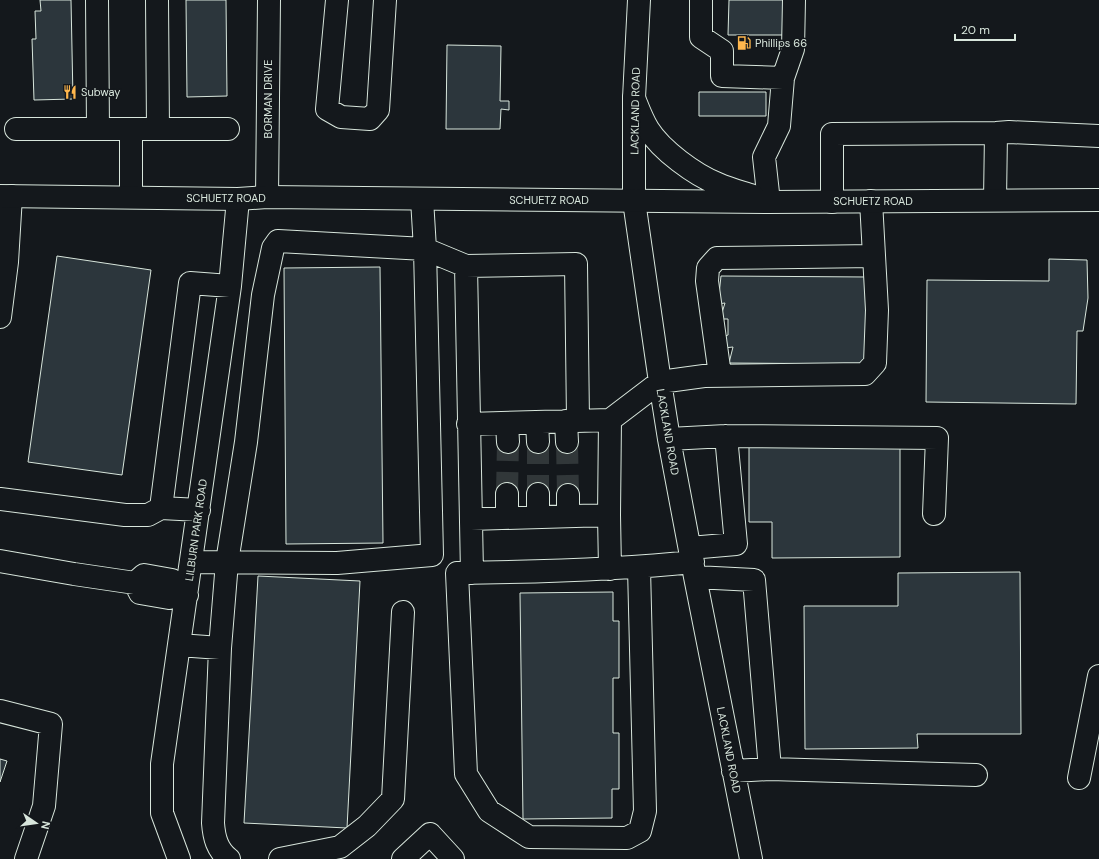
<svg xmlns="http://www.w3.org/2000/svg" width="1099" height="859" viewBox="0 0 1099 859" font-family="'DM Sans',sans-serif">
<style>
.building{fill:#2c363c;stroke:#d8e6dc}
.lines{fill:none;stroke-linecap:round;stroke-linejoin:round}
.minor-tunnel{stroke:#313739;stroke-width:22;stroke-dasharray:22 11;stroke-linecap:butt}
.minor-casing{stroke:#d8e6dc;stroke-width:24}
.major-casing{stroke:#d8e6dc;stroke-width:24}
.minor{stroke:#14181c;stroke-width:22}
.major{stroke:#14181c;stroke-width:22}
.labels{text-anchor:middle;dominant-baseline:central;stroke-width:3;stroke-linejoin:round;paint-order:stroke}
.poi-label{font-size:11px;fill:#d8e6dc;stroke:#14181c;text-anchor:start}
.street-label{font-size:11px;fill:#d8e6dc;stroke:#14181c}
</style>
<rect width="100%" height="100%" fill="#14181c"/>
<path class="building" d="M40,0H71L73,99L34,100L32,39H36L35,11H41Z
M186,0H226L227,96L187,97Z
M729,0H784L783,35H728Z
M447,45L501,46L500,101H509V110L501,109L500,129H446Z
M699,92H766V116H699Z
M57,256L151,270L122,475L28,462Z
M1049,259L1087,260L1088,298L1083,331H1077L1076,404L926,402L927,280L1049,281Z
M380,267L383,543L286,544L284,268Z
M721,276L868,277L869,357L862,364L729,363L733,347L724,348L725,336L728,335V319H720L725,303L718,304Z
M900,446V557L772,558V522H749V447Z
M1020,572L1021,734H917L918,748L805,749L804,606H898V573Z
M258,576L360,581L347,828L244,823Z
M613,592V621H619V678H613V733H619V789H612V818L523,819L520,593Z
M0,759L7,761L0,782Z"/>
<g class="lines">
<path class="minor-tunnel" d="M538,442V494
M567,442L568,495
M507,494L508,442"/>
<defs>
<path id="minor" d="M97,0L98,129H158L157,0
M337,0L327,109L341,117L370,119L378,110L385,0
M639,0L634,98V201L660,382L669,439L695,577L751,859
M701,0V37L722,51V76L783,78
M16,129H98
M158,129H228
M131,197V129
M267,197L269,0
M995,200L996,133
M769,202L764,157L779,126L783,78L793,49L794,0
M832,202V134L996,133L1009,132L1099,136
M0,317L7,262L11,196
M720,375L707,281L708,268L717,258L874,256
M566,421L567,442
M537,422L538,442
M507,423L508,442
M468,424L610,420
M669,439L726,436L937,438L934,514
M538,494V517
M568,495V516
M0,499L125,515H148L161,508L190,283L230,286
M161,508L199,510
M507,518V494
M471,519L609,515
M690,548L736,544L726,436
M0,561L74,574L135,583L144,575L172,580L179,594
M192,562L337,563L432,555L425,249L422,199
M610,569L609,515L610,420L660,382L704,376L865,374L875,363L877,310L871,201
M457,573L466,774L489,811L529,837L627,838L640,831L645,811L639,568
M458,573C537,572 615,570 693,562
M472,573L466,266L576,264L578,420
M695,577L754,580L770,769L976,775
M135,583L140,593L169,598L179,594L187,595
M179,645L220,648
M0,711L51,724L44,806L26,859
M733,771L770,769
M1079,778L1099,676
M179,859L162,813V764L230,286L238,199
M229,859C217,850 214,837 213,823L220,648L227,562L246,442L263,295L273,248L278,241L425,249L466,266
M280,859L340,847L367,826L393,799L403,612
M403,859L430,834L453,859"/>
<path id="major" d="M634,98C638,108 642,119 648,129C661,150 695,175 718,184C729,189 741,192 753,196
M0,196L238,199L267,197L769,202L1099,200"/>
</defs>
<use href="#minor" class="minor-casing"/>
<use href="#major" class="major-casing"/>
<use href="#minor" class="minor"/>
<use href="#major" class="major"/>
</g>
<defs>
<symbol id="fuel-bare" viewBox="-9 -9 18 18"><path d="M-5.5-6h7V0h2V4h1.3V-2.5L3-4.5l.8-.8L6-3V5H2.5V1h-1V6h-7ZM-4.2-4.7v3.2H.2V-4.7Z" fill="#ffb74d" stroke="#14181c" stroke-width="2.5" paint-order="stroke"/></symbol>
<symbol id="restaurant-bare" viewBox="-9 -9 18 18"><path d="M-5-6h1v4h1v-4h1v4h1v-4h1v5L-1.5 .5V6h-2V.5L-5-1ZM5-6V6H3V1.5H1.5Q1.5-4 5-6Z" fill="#ffb74d" stroke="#14181c" stroke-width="2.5" paint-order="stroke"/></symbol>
</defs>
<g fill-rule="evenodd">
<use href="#fuel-bare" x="734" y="33" width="20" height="20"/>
<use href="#restaurant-bare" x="60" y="82" width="20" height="20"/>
</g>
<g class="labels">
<g class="poi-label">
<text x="755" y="43">Phillips 66</text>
<text x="81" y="92">Subway</text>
</g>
<g class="street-label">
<text transform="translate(268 99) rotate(-90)">BORMAN DRIVE</text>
<text transform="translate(635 111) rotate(-89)">LACKLAND ROAD</text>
<text x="226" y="198">SCHUETZ ROAD</text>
<text x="549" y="200">SCHUETZ ROAD</text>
<text x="873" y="201">SCHUETZ ROAD</text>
<text transform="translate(668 432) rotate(80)">LACKLAND ROAD</text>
<text transform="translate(196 530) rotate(-82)">LILBURN PARK ROAD</text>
<text transform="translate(729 750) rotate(79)">LACKLAND ROAD</text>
</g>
</g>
<g transform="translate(36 823) rotate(103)" stroke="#14181c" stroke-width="3" paint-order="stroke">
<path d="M0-3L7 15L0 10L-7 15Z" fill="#d8e6dc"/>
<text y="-6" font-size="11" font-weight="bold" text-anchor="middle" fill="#d8e6dc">N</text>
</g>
<path d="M955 34v6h60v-6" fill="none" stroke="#d8e6dc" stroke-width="2"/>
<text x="961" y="34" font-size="12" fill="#d8e6dc" stroke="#14181c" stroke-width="3" paint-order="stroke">20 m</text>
</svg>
